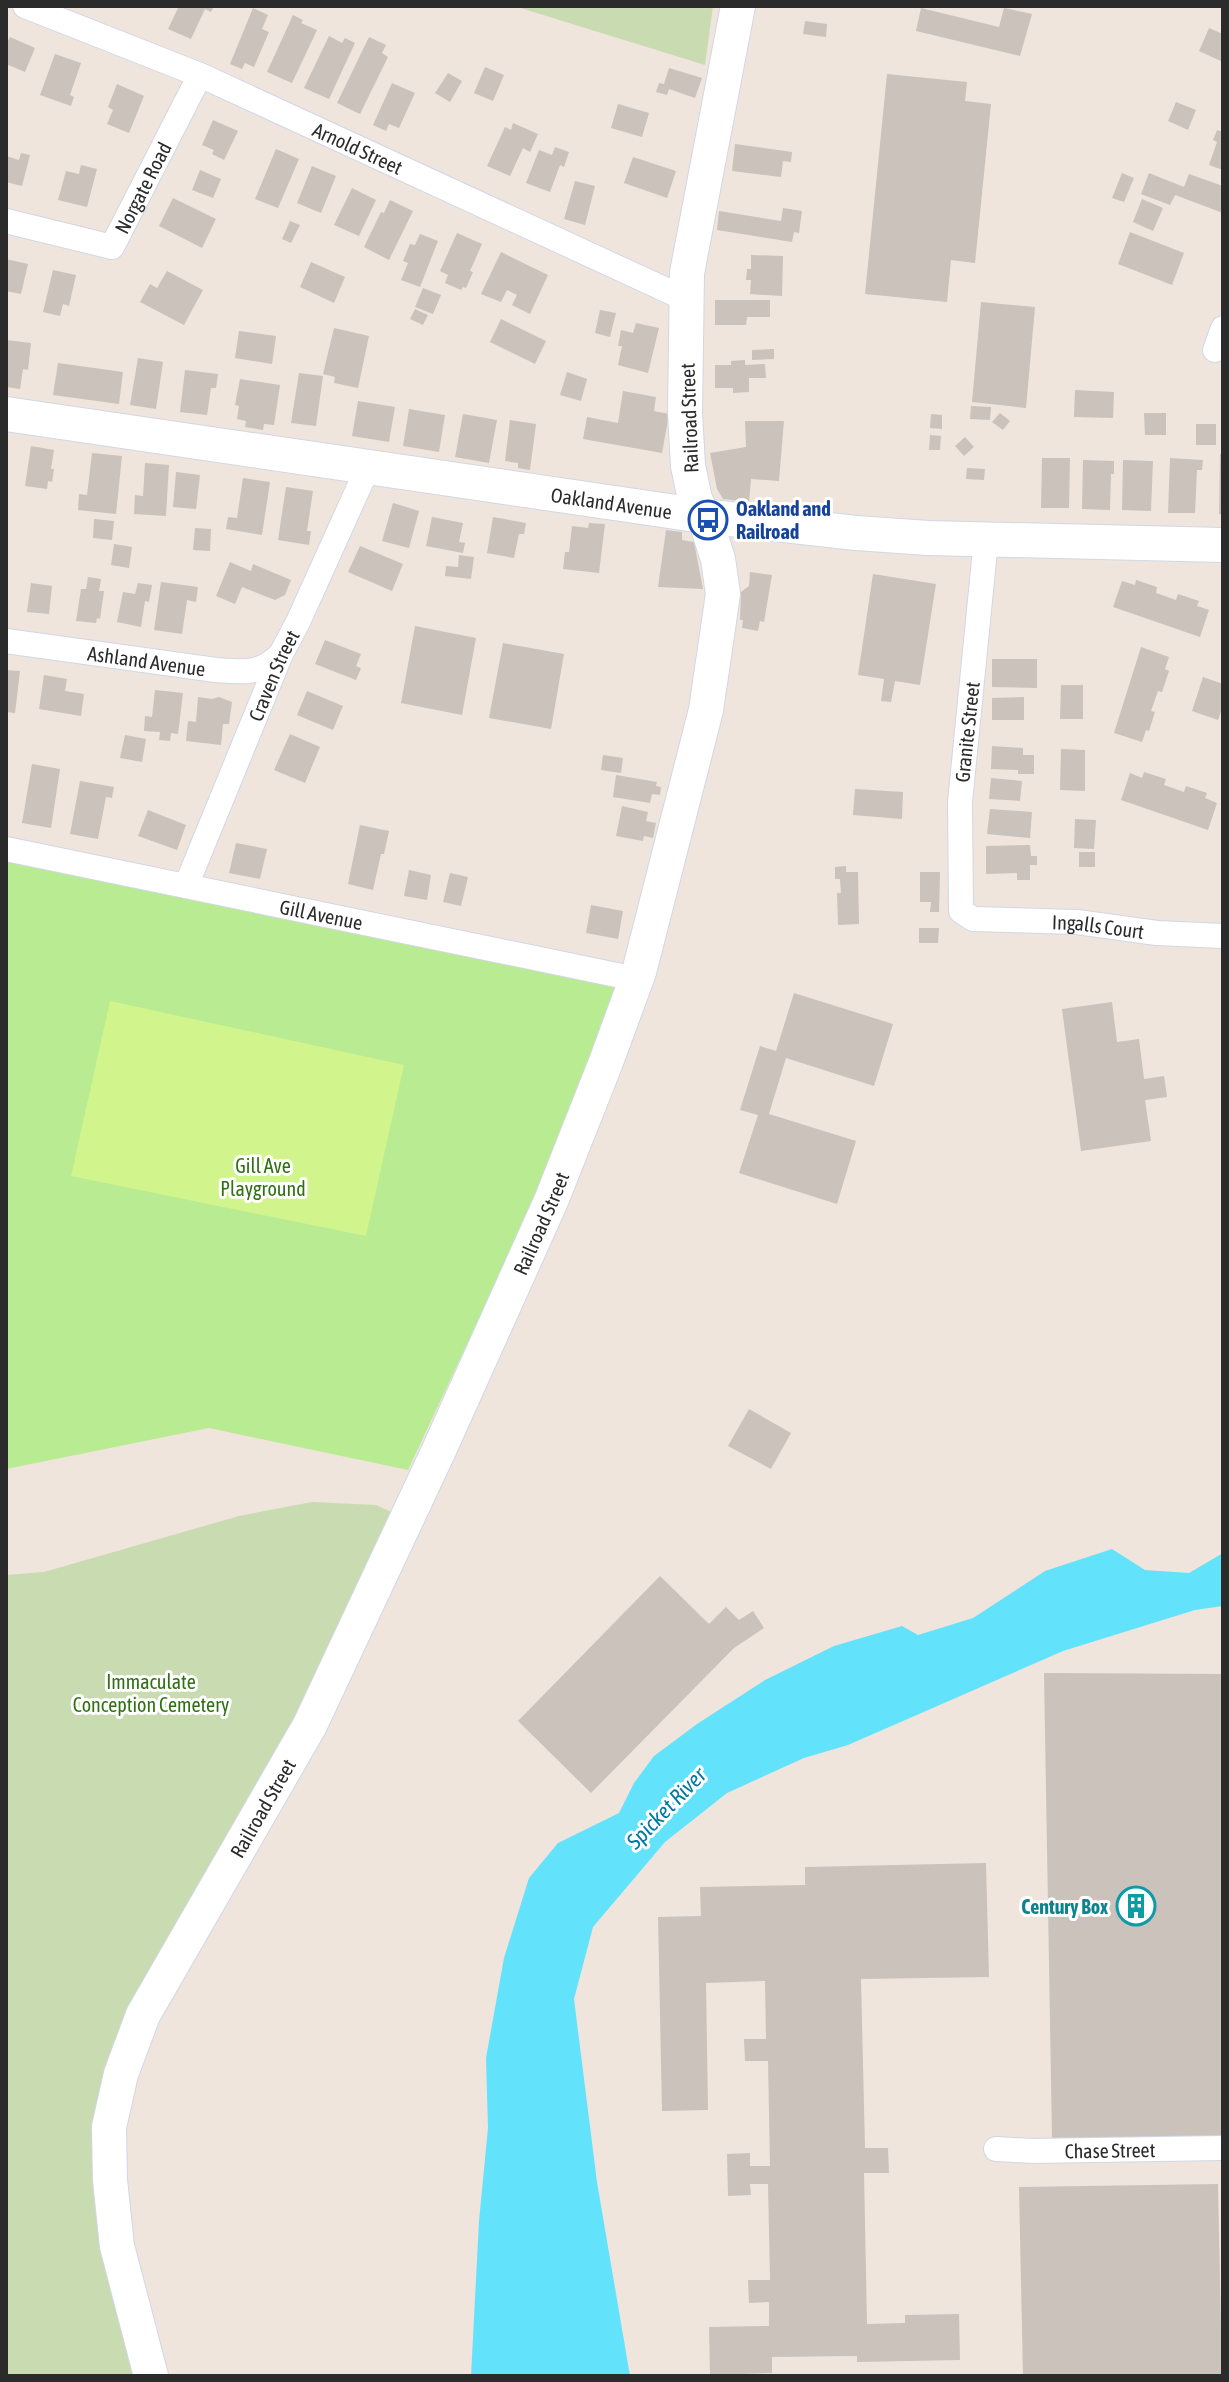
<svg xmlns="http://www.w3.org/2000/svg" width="1229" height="2382" viewBox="0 0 1229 2382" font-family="'Asap Condensed',sans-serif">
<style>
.green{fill:#b9eb92}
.cemetery{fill:#c9dbb1}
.pitch{fill:#d2f48d}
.water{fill:#63e2fc}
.building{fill:#cac2bb}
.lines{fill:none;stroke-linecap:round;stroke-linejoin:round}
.street-casing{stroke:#d1d7e6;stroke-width:26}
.secondary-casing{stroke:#d1d7e6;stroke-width:36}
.street{stroke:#fff;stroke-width:24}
.secondary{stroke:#fff;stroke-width:34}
.labels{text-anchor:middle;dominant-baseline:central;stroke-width:6;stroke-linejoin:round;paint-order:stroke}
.street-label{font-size:20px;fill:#2b2b2b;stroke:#fff}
.transit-label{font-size:20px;font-weight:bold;fill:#164399;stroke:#fff;text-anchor:start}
.park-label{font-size:20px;fill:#2f7112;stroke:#fff}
.culture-label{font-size:20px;font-weight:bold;fill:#0d838f;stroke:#fff;text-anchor:end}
.water-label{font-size:22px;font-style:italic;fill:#017aa2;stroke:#fff}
</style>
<rect width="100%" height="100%" fill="#efe5dc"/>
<path class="green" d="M6,861L617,985L547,1173L408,1470L209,1428L6,1469Z"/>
<path class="cemetery" d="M514,6H713L705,65Z
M312,1502L376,1505L396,1514L294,1732L113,2043L95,2119L140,2376H6V1575L44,1572L239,1516Z"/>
<path class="pitch" d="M110,1001L404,1065L366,1236L71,1176Z"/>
<path class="water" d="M1112,1549L1145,1570L1189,1573L1223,1553V1606L1195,1610L1063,1651L848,1745L804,1758L727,1793L665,1842L593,1927L574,1999L597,2182L630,2376H471L479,2221L488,2128L486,2058L504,1958L529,1878L558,1843L619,1813L634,1783L654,1756L697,1724L765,1680L834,1646L902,1626L918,1635L973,1618L1045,1571Z"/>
<path class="building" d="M179,6H214L211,12L205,9L191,39L168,29Z
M253,8L268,15L262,29L269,32L254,67L245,63L242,69L230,64Z
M921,8L999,27L1004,8L1032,14L1020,56L916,31Z
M293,15L303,20L301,23L317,30L292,83L267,72Z
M805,21L827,24L826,37L803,34Z
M1209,28L1223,34V62L1199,51Z
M329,36L342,43L345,38L355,43L329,99L304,88Z
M10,37L35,48L25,72L6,64V45Z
M369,37L386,45L382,53L388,57L360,114L337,103Z
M55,54L81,63L70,95L74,97L71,106L40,95Z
M485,67L504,75L493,101L474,93Z
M669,68L702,78L695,98L669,89L667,95L656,92L659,83L664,84Z
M448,73L462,81L450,102L435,93Z
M887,74L967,82L965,101L991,104L975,263L951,260L947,302L865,294Z
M392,83L415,93L399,128L389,124L386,131L373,125Z
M117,84L144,96L129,133L107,124L113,110L108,107Z
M1176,102L1196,110L1188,130L1168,121Z
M618,104L649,113L642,137L611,128Z
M213,120L238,131L224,160L212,154L214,150L202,145Z
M513,123L538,134L530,152L523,148L510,176L487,166L505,127L511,130Z
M1217,130L1223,132V170L1209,165L1217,142L1213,140Z
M735,144L792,152L791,162L783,161L781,177L732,171Z
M555,147L569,152L564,167L560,165L550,192L526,183L539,150L552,155Z
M276,149L299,159L278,208L255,199Z
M21,153L30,155L22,186L6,182V156L19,160Z
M633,157L676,171L667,198L624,183Z
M81,165L97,169L87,207L58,200L66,171L79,174Z
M312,166L336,176L321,213L297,203Z
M200,170L221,179L213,198L192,190Z
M1122,173L1134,178L1124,202L1112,198Z
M1149,173L1184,187L1189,174L1223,186V213L1175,195L1170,205L1141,194Z
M575,181L595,186L585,225L564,219Z
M352,188L376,200L359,236L334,225Z
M173,198L216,219L202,248L159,226Z
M1142,199L1163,208L1153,231L1133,222Z
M390,200L413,211L389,260L364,247L381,212L384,213Z
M783,208L802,211L799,233L794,232L792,242L717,230L719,211L781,221Z
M290,221L300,225L291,243L282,239Z
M1130,232L1184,253L1172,285L1118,264Z
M457,233L482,244L470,271L473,272L466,288L463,287L461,290L445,283L448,275L440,271Z
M420,234L438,241L420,287L401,280L408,263L403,261L410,244L415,245Z
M501,252L548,275L530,314L512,305L517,295L507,290L501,302L481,294Z
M751,255L783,256L782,296L750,294L751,280H746L747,269H751Z
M6,259L28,264L21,294L6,291Z
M311,262L345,277L334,303L300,287Z
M53,270L76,275L69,306L63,304L60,316L43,312Z
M167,271L203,290L184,325L140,302L150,284L157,288Z
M423,288L441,295L433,314L415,307Z
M715,300H770V317H747L746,325H715Z
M981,302L1035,307L1026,408L972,402Z
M415,309L428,315L423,325L410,319Z
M600,310L616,313L610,337L595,333Z
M501,319L546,341L535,364L490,342Z
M636,323L659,328L648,373L618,365L622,346H618L621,330L633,333Z
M334,328L369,336L358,388L334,383L335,377L323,374Z
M239,331L276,336L272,364L235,358Z
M6,340L31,343L28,370L23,369L20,389L6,387Z
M774,349V359L752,360V350Z
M138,358L163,362L156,409L130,405Z
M745,360V365L765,364L766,378H749V392L733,393V388H715V365H731V361Z
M58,363L123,372L119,404L53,395Z
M185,370L218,374L216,388H211L207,415L180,412Z
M567,372L587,379L581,401L560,395Z
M299,373L323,376L316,426L291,423Z
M240,379L280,385L274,425L264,424L263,430L245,427L246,421L237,419L239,406L235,405Z
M1075,390L1114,392L1113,418L1074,417Z
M623,391L656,397L654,411L669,414L662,453L583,439L587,417L618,423Z
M358,401L395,407L389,442L352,436Z
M971,406L991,407L990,420L970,419Z
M409,409L445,415L439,452L403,446Z
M1000,413L1010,421L1003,430L992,422Z
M1144,413H1166V435H1145Z
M463,414L497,420L489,463L455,457Z
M931,414L942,415V429L930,428Z
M510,420L536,424L530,470L518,468V463L505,461Z
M745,421H784L779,481L751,479L749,502L723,499L717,489L710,453L746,447Z
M1196,424H1216V445H1196Z
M930,435L941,436L940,450H929Z
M965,437L974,447L964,456L955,446Z
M31,446L54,450L51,469H54L52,482L48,481L47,489L25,486Z
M92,453L122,456L116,514L78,510L79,494L87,495Z
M1220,454H1223V515L1219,514Z
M1042,458H1070L1069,508H1041Z
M1170,458L1203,460L1202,470H1197L1195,513H1168Z
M1083,460L1114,461V474H1111L1110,510L1082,509Z
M1123,460L1153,461L1151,511L1122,510Z
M145,463L169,465L166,516L134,514L135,495L143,496Z
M967,468L985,469L984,480L966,479Z
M176,472L200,475L196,509L173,507Z
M243,478L270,482L262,535L226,529L228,517L237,518Z
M286,487L313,491L307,531H311L309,545L278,540Z
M393,503L419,511L409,548L382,541Z
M432,517L463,523L459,542L465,543L463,553L426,546Z
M493,517L526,523L524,534H519L514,558L487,553Z
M94,519L114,521L112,540L93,538Z
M589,523L605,524L599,573L563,569L565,552H569L572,526L588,528Z
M195,528L211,529L210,551L193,550Z
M666,530L682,532V540L694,542L703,589L658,587Z
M114,544L132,547L129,568L111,565Z
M360,546L403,564L392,591L348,572Z
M459,555L474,557L471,579L445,576L446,566L458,567Z
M230,562L251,571L253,564L291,580L285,595L275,600L242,587L235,604L216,596Z
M750,572L772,575L764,622L760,621L758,631L742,628L743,620H740L741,592L749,586Z
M873,574L936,584L920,685L895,681L891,702L881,701L884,679L858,675Z
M88,577L101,579L99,591H104L100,619L97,618L96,623L76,621L81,589H86Z
M1136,580L1157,587L1156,593L1176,600L1178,594L1199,601L1197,606L1209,610L1200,637L1113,607L1122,581L1135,585Z
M161,582L198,587L196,602L187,600L182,634L154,630Z
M31,583L52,586L49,614L27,612Z
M138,583L152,585L149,602L145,601L141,627L117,622L123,592L135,594Z
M415,626L476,638L462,715L401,703Z
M325,640L361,654L356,666L361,668L356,680L315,664Z
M503,643L564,654L551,729L489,718Z
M1141,647L1169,657L1165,669L1169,671L1162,692L1158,691L1151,711L1155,712L1149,731L1146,730L1142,742L1114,733Z
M992,659H1037V688L992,687Z
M6,670L20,671L15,713L6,712Z
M44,675L67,679L65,691L84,694L81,716L39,709Z
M1203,677L1223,684V706L1218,720L1192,711Z
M1061,685H1083V719H1060Z
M155,690L183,693L178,734L171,733L170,741L159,740L160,732L144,731L145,716L152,717Z
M307,691L343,706L333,730L297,715Z
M198,697L212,699L219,697L232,702L229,724H223L221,745L186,741L188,721L196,722Z
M1024,697V720H992V698Z
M290,734L320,747L305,783L274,770Z
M125,735L146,739L142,762L120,758Z
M992,746L1023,748V755H1034V774H1018V770L991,769Z
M1061,749L1085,750V791L1060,790Z
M603,755L623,758L621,773L601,770Z
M32,764L60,769L51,828L22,823Z
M1144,772L1166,779L1164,785L1184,792L1186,786L1207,793L1205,798L1217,803L1208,830L1121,800L1130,773L1142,778Z
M616,775L657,782L656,786L661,787L660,795L652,794L650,803L613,797Z
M991,778L1022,781L1020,801L989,799Z
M80,781L114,787L112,798L106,797L98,839L70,834Z
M855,789L903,792L902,819L853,815Z
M622,806L648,812L646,821L656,823L653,838L644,836L643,841L616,836Z
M990,809L1032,812L1030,838L987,834Z
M148,810L186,825L177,850L138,836Z
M1075,819L1096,820L1094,849L1074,848Z
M360,825L389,831L384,854H381L373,890L348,884Z
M236,843L267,849L260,879L229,873Z
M1030,845L1031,856H1037V865H1030V880H1017V873L986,874V846Z
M1079,852H1095V867H1079Z
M846,866V872H858L859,924L838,925L837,893H841L840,879H835V867Z
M409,870L431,875L427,900L404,896Z
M920,872H940L939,912H930L931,902H920Z
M450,873L468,877L461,906L443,902Z
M591,905L623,911L618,939L586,933Z
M919,928H939L938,943H919Z
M794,993L893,1024L874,1086L786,1058L769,1114L856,1141L837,1204L739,1173L758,1115L740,1110L760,1046L776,1051Z
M1112,1002L1117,1042L1139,1039L1144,1079L1164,1076L1167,1097L1145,1100L1151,1141L1081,1151L1062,1009Z
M749,1409L791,1433L771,1469L728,1446Z
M660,1576L709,1624L726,1607L739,1620L753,1611L764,1628L734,1648L591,1793L518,1721Z
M1044,1673L1223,1674V2140L1052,2138Z
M986,1863L989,1977L861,1979L865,2148H888L889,2173H864L867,2324L905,2323V2315L959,2314L960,2360L857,2362V2356L772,2357V2373L710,2375L709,2327L769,2326V2302L749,2303L748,2280H770L768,2184H750L751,2195L728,2196L727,2154L750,2153V2166H770L768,2061H745L744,2039H766L765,1981L706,1983L708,2110L662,2111L658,1917L701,1916L700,1887L805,1885V1867Z
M1218,2184L1222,2376H1023L1019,2187Z"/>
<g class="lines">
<defs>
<g id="street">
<path id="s1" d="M25,6L200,75L688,300"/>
<path id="s2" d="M6,221L112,247L200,75"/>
<path d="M1215,350L1223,328"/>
<path id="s3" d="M986,540L960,802L961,911L973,919L1077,922L1157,933L1223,936"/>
<path id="s4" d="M6,641L216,670C244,672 260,675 281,654"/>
<path id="s5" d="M6,849L636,979"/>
<path id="s6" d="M186,886L281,654L298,622L368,467"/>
<path id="s7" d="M996,2149L1033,2151L1223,2148"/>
</g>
<g id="secondary">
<path id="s8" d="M6,414L703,516L856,533L928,538L1223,545"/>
<path id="s9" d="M151,2376L117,2246L110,2180L109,2127L121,2074L143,2015L310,1725L439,1450L551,1201L606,1062L639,972L706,710L723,594L718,559L706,522L695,499L688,466L685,413L687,273L738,6"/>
</g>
</defs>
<use href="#street" class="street-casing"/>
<use href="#secondary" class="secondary-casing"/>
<use href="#street" class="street"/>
<use href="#secondary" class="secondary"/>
</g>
<defs>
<symbol id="bus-ring" viewBox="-11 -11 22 22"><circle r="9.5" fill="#fff" stroke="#1a4fb4" stroke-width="1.5"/><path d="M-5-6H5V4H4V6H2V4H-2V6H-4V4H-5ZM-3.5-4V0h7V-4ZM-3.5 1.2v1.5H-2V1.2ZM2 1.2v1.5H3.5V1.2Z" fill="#1a4fb4"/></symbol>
<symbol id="building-ring" viewBox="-11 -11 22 22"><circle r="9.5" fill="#fff" stroke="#0f9aa8" stroke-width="1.5"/><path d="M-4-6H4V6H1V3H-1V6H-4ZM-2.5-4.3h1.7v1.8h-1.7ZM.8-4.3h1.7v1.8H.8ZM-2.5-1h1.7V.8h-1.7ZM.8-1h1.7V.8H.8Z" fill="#0f9aa8"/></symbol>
</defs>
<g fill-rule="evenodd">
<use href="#bus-ring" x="686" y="498" width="44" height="44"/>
<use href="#building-ring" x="1114" y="1884" width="44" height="44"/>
</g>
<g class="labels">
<g class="street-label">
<text stroke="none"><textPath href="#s1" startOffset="362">Arnold Street</textPath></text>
<text stroke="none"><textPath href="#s2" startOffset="176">Norgate Road</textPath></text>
<text transform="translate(689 418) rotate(-92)">Railroad Street</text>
<text stroke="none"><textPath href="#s8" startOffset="612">Oakland Avenue</textPath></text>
<text stroke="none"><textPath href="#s4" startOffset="142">Ashland Avenue</textPath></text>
<text stroke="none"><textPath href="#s6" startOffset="228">Craven Street</textPath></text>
<text transform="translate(967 732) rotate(-84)">Granite Street</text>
<text stroke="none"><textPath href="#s5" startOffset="322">Gill Avenue</textPath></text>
<text stroke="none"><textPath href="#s3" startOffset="512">Ingalls Court</textPath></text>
<text stroke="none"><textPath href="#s9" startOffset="1258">Railroad Street</textPath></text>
<text stroke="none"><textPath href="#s9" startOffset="610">Railroad Street</textPath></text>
<text stroke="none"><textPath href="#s7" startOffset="114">Chase Street</textPath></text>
</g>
<g class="transit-label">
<text x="736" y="508">Oakland and<tspan x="736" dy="23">Railroad</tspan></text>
</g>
<g class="park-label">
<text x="263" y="1165">Gill Ave<tspan x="263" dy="23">Playground</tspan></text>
<text x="151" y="1681">Immaculate<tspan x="151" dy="23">Conception Cemetery</tspan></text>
</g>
<g class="culture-label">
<text x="1108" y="1906">Century Box</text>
</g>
<g class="water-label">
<text transform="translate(666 1808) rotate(-46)">Spicket River</text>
</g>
</g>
<rect width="1229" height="2382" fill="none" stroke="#2b2b2b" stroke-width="16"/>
</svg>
